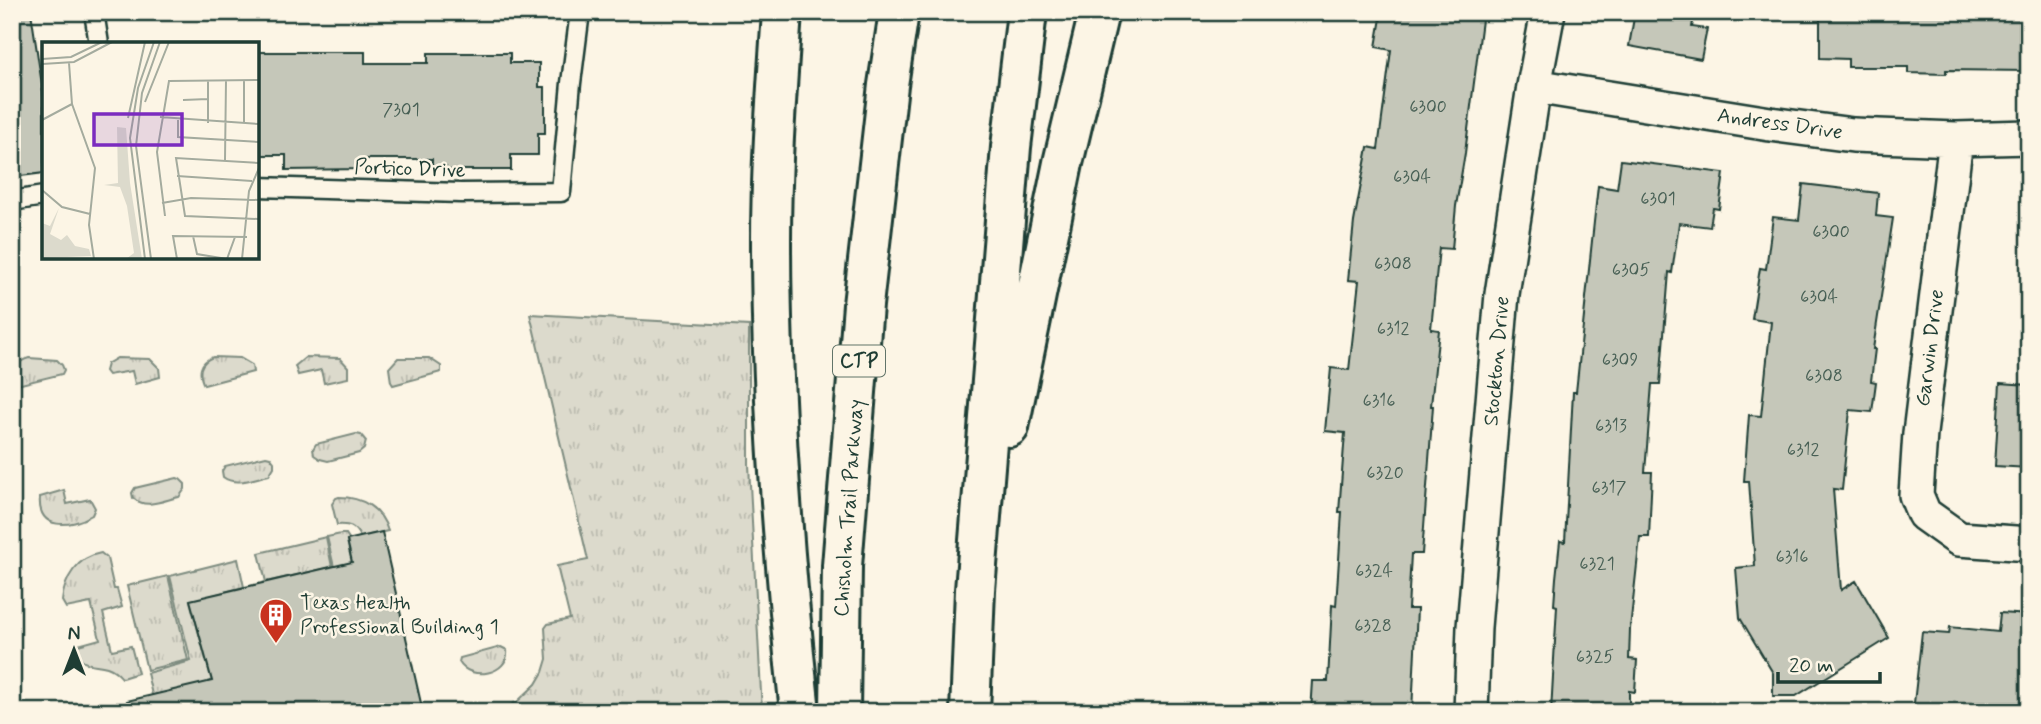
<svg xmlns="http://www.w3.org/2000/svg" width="2041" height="724" viewBox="0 0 2041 724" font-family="Mynerve,sans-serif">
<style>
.grass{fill:url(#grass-tufts);stroke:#7e8c80;stroke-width:2}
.building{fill:#c5c7b9;stroke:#1f3d34;stroke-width:2}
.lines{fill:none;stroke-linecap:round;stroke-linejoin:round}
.service-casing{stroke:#1f3d34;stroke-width:23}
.minor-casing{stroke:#1f3d34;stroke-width:38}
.motorway-casing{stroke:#1f3d34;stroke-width:44}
.service{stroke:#fcf5e5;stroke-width:18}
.minor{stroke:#fcf5e5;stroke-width:33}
.motorway{stroke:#fcf5e5;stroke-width:38}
.labels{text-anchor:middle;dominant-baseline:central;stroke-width:5;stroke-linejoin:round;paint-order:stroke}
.number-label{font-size:18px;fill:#486055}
.shield{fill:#fcf5e5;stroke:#617469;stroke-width:2}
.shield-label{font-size:19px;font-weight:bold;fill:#1f3d34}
.street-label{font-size:21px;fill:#1f3d34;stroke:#fcf5e5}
.poi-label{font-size:21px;fill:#1f3d34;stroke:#fcf5e5;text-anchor:start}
.inset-road{fill:none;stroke:#a4ab9e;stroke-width:2}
.view{fill:#7b2cbf;fill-opacity:0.15;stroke:#7b2cbf;stroke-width:3.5}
.inset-edge{fill:none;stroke:#1f3d34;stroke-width:3.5}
</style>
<defs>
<pattern id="grass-tufts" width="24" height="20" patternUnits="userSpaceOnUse" patternTransform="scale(1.75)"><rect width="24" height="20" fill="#dcdacc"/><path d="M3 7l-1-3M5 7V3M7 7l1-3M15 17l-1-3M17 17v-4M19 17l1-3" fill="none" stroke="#bcbcb0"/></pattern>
</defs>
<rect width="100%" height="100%" fill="#fcf5e5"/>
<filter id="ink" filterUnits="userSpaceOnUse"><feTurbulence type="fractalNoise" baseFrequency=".0143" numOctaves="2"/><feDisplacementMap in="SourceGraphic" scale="14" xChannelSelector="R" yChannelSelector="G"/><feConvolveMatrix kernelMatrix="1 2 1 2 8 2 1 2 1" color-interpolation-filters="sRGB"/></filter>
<g filter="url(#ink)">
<path class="grass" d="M530,314L749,326V465L762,712H495L517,702L536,684L543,672L547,659L545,628L548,624L570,619L557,566L588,560Z
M213,357L240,358L252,365L253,372L204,385C198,373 199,362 213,357Z
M306,357L340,358L348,367V378L324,383L321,370L298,375L295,366Z
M29,358L57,360L62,365L64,370L62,374L17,385L13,384C10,371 16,362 29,358Z
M117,358L150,359L159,368L160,377L135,384L132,371L108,375L105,371L107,364Z
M398,358H429L441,366V372L393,385L391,382L389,368Z
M356,434L361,435L366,441L364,449L359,453L328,461L320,459L314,455L313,449L316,444Z
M266,456L270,457L274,462V467L269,475C254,478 236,487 223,477L222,471L225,466Z
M177,478L180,479L185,484V489L179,497C164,500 146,510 133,498L132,493L135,488Z
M64,490L67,504L90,499L95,508L92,515C71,528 37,531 40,497Z
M339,497C362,497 381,508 388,531L360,537C355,526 349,524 337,525L332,504L336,498Z
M341,534H346L350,540L347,541L386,712H368L327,537Z
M326,537L332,567L266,582L259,553Z
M101,553L107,558L114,589H117L122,607L103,613L112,650L131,646L138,673L122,678C118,673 113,669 107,667C94,663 82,667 75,652L78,645L100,639L91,603L66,608L62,601C64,579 77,557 101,553Z
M238,559L244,587L190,601L214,689L152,695L147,673L191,661L170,576Z
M168,576L188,660L147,670L127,586Z
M501,647L507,650C510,674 470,682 459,662L460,658Z"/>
<path class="building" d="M12,12H31L44,98V173L12,177Z
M1382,12H1483L1465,153L1456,206L1452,249L1439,248L1431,329L1439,330L1431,406H1433L1422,554H1411L1408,609H1417L1412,712H1311L1313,681H1328L1332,605L1336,606L1342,512H1339L1345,433L1325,431L1331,368L1349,370L1359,281L1348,280L1354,222L1368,147L1378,149L1391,50L1376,47Z
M1635,12H1695L1692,27L1707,29L1701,59L1629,46Z
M1820,12H2029V71L1946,70V74L1908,73V67H1848V59L1820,58Z
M257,52H365V63H428V53H510V63H539V87H545V133H538V155H511V170H446V167H432V159H364V169L286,170V155H257Z
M1621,160L1724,173L1719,209L1713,208L1710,227L1679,223L1672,273L1669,272L1660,384H1652L1645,472H1652L1649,537H1640L1630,629L1629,659L1637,660L1635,692L1629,691V712H1551L1557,606L1554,605L1556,578L1560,541L1565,542L1573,392H1576L1594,222L1598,186L1617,189Z
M1803,184L1878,193L1876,216L1893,218L1873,349H1875L1871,381L1876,382L1872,412L1850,410L1842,490L1833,489L1841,590L1856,581L1889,638L1796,696H1773V673L1740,618L1736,568L1755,566L1749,481H1744L1749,415L1761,416L1771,322L1752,319L1760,268L1766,269L1773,217L1799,220Z
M2000,383L2029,385V468L1995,466Z
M382,532L423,712H129L127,701L212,681L190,600L352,562L347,540Z
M2000,613L2029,615V708L1980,704L1979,712H1913L1922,632L1949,634L1950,627L1998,632Z"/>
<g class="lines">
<defs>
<path id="service" d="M94,12L99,44
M257,187L461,193L561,192L571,83L580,12
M12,201L44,196"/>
<path id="minor" d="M1534,86L1770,124L1853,135L1956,139L2029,137
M1956,139L1920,433L1916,495L1924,514L1959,539L2029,544
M1471,712L1474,627L1502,294L1534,86L1548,12"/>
<path id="motorway" d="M782,12C777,88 771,164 771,240C771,398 783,555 800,712
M1009,427L1063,163L1099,12
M840,712L842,566L863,305L888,85L899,12
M970,712L975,590L1011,147L1027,12"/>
</defs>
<use href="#service" class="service-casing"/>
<use href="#minor" class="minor-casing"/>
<use href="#motorway" class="motorway-casing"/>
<use href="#service" class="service"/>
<use href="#minor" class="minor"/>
<use href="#motorway" class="motorway"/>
</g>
</g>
<defs>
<symbol id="building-pin" viewBox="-11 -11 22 30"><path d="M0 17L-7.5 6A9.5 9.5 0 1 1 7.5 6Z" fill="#c8321e" stroke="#fcf5e5"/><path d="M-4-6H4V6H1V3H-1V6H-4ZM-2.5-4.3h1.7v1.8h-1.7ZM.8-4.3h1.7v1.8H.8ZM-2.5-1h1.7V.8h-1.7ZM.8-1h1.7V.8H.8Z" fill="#fff"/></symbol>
</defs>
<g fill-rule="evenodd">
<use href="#building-pin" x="257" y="596" width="38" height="52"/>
</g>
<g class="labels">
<g class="number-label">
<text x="1428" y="107">6300</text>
<text x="401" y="110">7301</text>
<text x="1412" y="177">6304</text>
<text x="1658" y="199">6301</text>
<text x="1831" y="232">6300</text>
<text x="1393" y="264">6308</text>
<text x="1631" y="270">6305</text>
<text x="1819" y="297">6304</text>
<text x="1393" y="329">6312</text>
<text x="1620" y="360">6309</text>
<text x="1824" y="376">6308</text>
<text x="1379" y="401">6316</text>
<text x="1611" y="426">6313</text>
<text x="1803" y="450">6312</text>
<text x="1385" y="473">6320</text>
<text x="1609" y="488">6317</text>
<text x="1792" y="557">6316</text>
<text x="1597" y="564">6321</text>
<text x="1374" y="571">6324</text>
<text x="1373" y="626">6328</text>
<text x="1595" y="657">6325</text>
</g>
<rect class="shield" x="833" y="345.5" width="52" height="31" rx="5"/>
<g class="shield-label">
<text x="859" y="361">CTP</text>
</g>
<g class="street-label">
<text transform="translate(1780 124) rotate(8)">Andress Drive</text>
<text transform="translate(410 169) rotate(2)">Portico Drive</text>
<text transform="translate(1930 348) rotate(-83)">Garwin Drive</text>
<text transform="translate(1497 361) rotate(-85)">Stockton Drive</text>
<text transform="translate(849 508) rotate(-86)">Chisholm Trail Parkway</text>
</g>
<g class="poi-label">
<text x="300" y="603">Texas Health<tspan x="300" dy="24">Professional Building 1</tspan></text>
</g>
</g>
<g transform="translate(42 42)">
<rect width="217" height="217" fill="#fcf5e5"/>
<path d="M75,85L84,86L88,141L100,217H84L92,211L85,164L78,145L62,143L76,141Z" fill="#dcdacc"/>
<path d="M17,166L8,192L19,198L25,193L33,204L47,207L49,214L1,216L0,181L8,184Z" fill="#dcdacc"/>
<path class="inset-road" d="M0,17L29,15L60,0M27,21L30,62L53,126L47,183L52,217M0,22L32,20L70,0M141,58L166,57M103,60L127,0M118,75L217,82M86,76L103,0M0,78L30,62M136,78V95L217,100M166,81V38M202,82V38M183,118L184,38M217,121L134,116L143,174L217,177M135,134L210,139M0,148L20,165L48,172M120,161L149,156L217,158M123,174L115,110L127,39L217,38M151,194L155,212L185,217M103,217L88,96L96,46L112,0M109,217L94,104L100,51L118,0M135,217L131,194L205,195M185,217L193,195M200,217L207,149L217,126"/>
<path class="view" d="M52,72H140V103H52Z"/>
<rect width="217" height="217" class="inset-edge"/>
</g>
<rect width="2041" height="724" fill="none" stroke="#fcf5e5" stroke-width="42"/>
<rect x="21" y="21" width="1999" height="682" fill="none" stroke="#1f3d34" stroke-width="2.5" filter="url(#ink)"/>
<g transform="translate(74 650)" stroke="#fcf5e5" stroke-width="5" paint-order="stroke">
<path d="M0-5L12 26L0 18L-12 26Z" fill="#1f3d34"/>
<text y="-10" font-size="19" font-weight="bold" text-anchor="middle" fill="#1f3d34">N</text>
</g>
<path d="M1778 672v10h102v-10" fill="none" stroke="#1f3d34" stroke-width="3.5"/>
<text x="1789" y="672" font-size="21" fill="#1f3d34" stroke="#fcf5e5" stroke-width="5" paint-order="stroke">20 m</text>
</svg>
